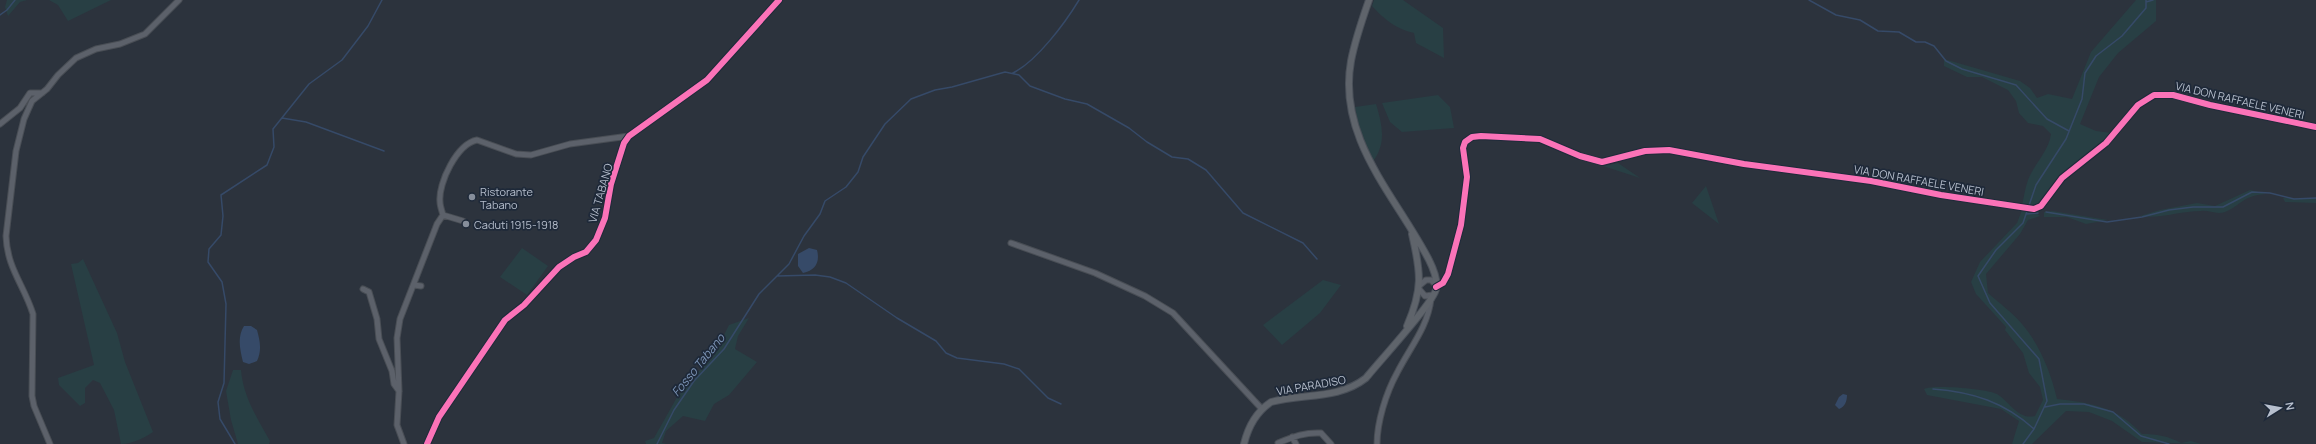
<svg xmlns="http://www.w3.org/2000/svg" width="2316" height="444" viewBox="0 0 2316 444" font-family="Manrope,sans-serif">
<style>
.green{fill:#283f44}
.water{fill:#364a68}
.lines{fill:none;stroke-linecap:round;stroke-linejoin:round}
.stream{stroke:#364a68;stroke-width:1.5}
.minor-casing{stroke:#494e55;stroke-width:7}
.major-casing{stroke:#4a5059;stroke-width:8}
.minor{stroke:#5c616a;stroke-width:5}
.major{stroke:#5f646b;stroke-width:6}
.cycleway-casing{stroke:#1e2939;stroke-width:8}
.cycleway{stroke:#fb73b8;stroke-width:6}
.poi-dot{fill:#868e9b;stroke:#1e2939;stroke-width:1.5}
.labels{text-anchor:middle;dominant-baseline:central;stroke-width:3.5;stroke-linejoin:round;paint-order:stroke}
.street-label{font-size:11px;fill:#b7bfcd;stroke:#1e2939}
.poi-label{font-size:11px;fill:#b7bfcd;stroke:#1e2939;text-anchor:start}
.water-label{font-size:12px;font-style:italic;fill:#7c94b6;stroke:#1e2939}
</style>
<rect width="100%" height="100%" fill="#2c333d"/>
<path class="green" d="M7,0H27L20,2L8,16L5,7Z
M49,0H111L68,21L58,5Z
M1374,0H1403L1443,28L1444,58L1416,43L1414,33C1396,29 1384,19 1372,6Z
M2136,0H2156V21L2118,53L2099,77L2080,124L2096,131L2112,133L2104,143L2060,179L2039,206L2022,205C2024,197 2025,188 2028,180C2034,164 2049,151 2051,134L2043,126L2028,123L2019,113L2016,101L2008,90L1982,77H1967L1944,66V59L2020,81L2030,88L2037,98L2048,94L2072,99L2091,52Z
M1438,95L1450,107L1454,128L1402,132L1390,122L1382,103Z
M1376,104C1382,124 1387,143 1373,161L1359,127L1355,107Z
M1618,163L1640,178L1603,166Z
M1706,186L1719,224L1692,203Z
M2250,190L2266,194C2241,196 2242,205 2225,212C2216,215 2209,210 2201,211C2180,211 2161,219 2140,216L2160,210L2197,203L2215,206Z
M2283,198H2316V203L2285,202Z
M2022,210L2035,212L2040,216L2028,220L2020,234L1986,274L1988,293C1999,303 2013,313 2022,324C2040,345 2051,373 2057,399C2093,403 2117,407 2142,434C2157,434 2168,436 2181,443L2191,441L2201,444L2142,442L2112,421L2089,412L2066,411L2032,444H2012L2019,421L2001,409L1927,395L1924,389C1933,384 1988,389 1997,394C2010,402 2018,420 2035,416L2043,400L2040,387L2029,373L2023,353L2005,330L2006,327L1976,294L1971,282L1980,262L2017,223Z
M2052,211L2108,220L2086,224L2067,217H2044V212Z
M522,248L548,266L527,295L500,277Z
M83,259L117,333L125,362L153,432C144,438 132,444 121,444L114,410L100,383L93,380L85,388V403L80,406L59,385L58,378L94,365L71,264L78,263Z
M1323,280L1341,285L1320,313L1282,345L1263,325Z
M749,318L738,336L735,349L757,362L729,395L714,404L705,421L683,416L666,431L662,443L667,444H646L645,441L654,438L676,399L695,375L713,357L729,325Z
M233,370H241C243,396 257,418 270,441L269,444H238L231,420L226,391Z"/>
<path class="water" d="M809,248L817,250C820,262 816,270 803,273L798,266V254Z
M244,326H251L257,330C260,341 262,350 257,361L249,364L243,362C240,350 237,337 244,326Z
M1843,394L1847,395C1847,401 1845,407 1839,409L1835,405L1839,397Z"/>
<g class="lines">
<path class="stream" d="M1809,0L1836,15L1860,20L1878,31L1899,32L1916,42H1925L1934,46L1946,61L1962,69L2016,85L2047,119L2069,131
M2146,2L2153,0
M0,15L7,10L15,0
M1013,73C1037,61 1065,23 1079,0
M282,118L306,122L384,151
M2046,212L2107,222L2142,217L2169,210L2193,207H2223L2252,192L2270,193L2294,199L2316,198
M2026,214L2038,213
M777,276L815,275L830,277L846,283L897,318L936,341L946,353L957,358L1004,364L1019,369L1048,398L1061,404
M1933,389C1973,392 2004,402 2034,429
M2045,407L2060,404H2084L2113,412L2141,436L2169,444
M235,444L220,419L218,402L224,383L226,304L222,282L208,262L209,249L221,235L223,216L221,195L267,165L274,147L273,129L309,84L342,60L368,26L382,0
M657,444L674,410L694,381L724,349L759,294L789,264L804,236L820,214L825,201L846,187L858,172L863,157L885,124L911,99L935,90L952,87L1005,72L1019,75L1030,86L1065,99L1087,104L1129,128L1147,142L1172,157L1188,159L1206,170L1243,213L1303,243L1317,259
M2023,444L2034,429L2047,401L2039,359L1990,303L1978,276L1996,250L2023,223L2036,185L2066,139L2082,99L2085,73L2096,56L2122,36L2146,8V0"/>
<defs>
<path id="minor" d="M0,124L20,108L30,93H42
M443,215L463,221
M1011,243L1095,273L1145,296L1173,313L1261,408
M414,285L421,286
M1420,285L1426,280H1431L1435,284
M1436,287L1443,283L1448,274L1461,225L1467,177L1463,148L1465,142L1472,137L1481,136L1540,139L1580,156L1602,162L1645,151L1669,150L1744,164L1871,181L1941,195L2034,209L2041,206L2062,178L2106,143L2138,105L2154,95H2173L2210,105L2316,127
M363,289L369,292L377,319L379,339L392,371L394,384L399,391
M1419,289L1425,296L1433,295
M1292,437L1296,444
M1278,443C1293,437 1305,432 1321,433L1331,444
M50,444L34,406L32,396L33,314C24,285 7,268 6,236L16,151L24,119L32,101L47,89L58,75L76,58L96,49L120,44L145,34L179,0
M404,444L397,425L399,391L397,338L400,319L437,224L443,215C442,211 440,206 440,202C438,183 457,144 477,140L516,154L531,155L570,144L629,136
M427,444L439,417L505,320L524,305L559,267L574,257L586,252L596,240L605,218L611,184L624,143L629,136L707,80L779,0
M1377,444C1377,422 1386,393 1397,373C1409,349 1428,327 1431,299"/>
<path id="major" d="M1407,326C1423,289 1421,273 1412,234
M1244,444C1248,427 1256,412 1271,402C1303,393 1338,400 1366,378C1377,364 1435,301 1436,289C1438,280 1433,268 1429,260C1396,196 1337,139 1351,61C1355,40 1362,20 1369,0"/>
</defs>
<use href="#minor" class="minor-casing"/>
<use href="#major" class="major-casing"/>
<use href="#minor" class="minor"/>
<use href="#major" class="major"/>
<defs>
<path id="cycleway" d="M1436,287L1443,283L1448,274L1461,225L1467,177L1463,148L1465,142L1472,137L1481,136L1540,139L1580,156L1602,162L1645,151L1669,150L1744,164L1871,181L1941,195L2034,209L2041,206L2062,178L2106,143L2138,105L2154,95H2173L2210,105L2316,127
M427,444L439,417L505,320L524,305L559,267L574,257L586,252L596,240L605,218L611,184L624,143L629,136L707,80L779,0"/>
</defs>
<use href="#cycleway" class="cycleway-casing"/>
<use href="#cycleway" class="cycleway"/>
</g>
<g class="poi-dot">
<circle cx="472" cy="197" r="4"/>
<circle cx="466" cy="224" r="4"/>
</g>
<g class="labels">
<g class="street-label">
<text transform="translate(2240 100) rotate(13)">VIA DON RAFFAELE VENERI</text>
<text transform="translate(1919 180) rotate(10)">VIA DON RAFFAELE VENERI</text>
<text transform="translate(600 193) rotate(-74)">VIA TABANO</text>
<text transform="translate(1311 385) rotate(-10)">VIA PARADISO</text>
</g>
<g class="poi-label">
<text x="480" y="191">Ristorante<tspan x="480" dy="13">Tabano</tspan></text>
<text x="474" y="224">Caduti 1915-1918</text>
</g>
<g class="water-label">
<text transform="translate(698 365) rotate(-51)">Fosso Tabano</text>
</g>
</g>
<g transform="translate(2280 408) rotate(79)" stroke="#1e2939" stroke-width="3" paint-order="stroke">
<path d="M0-3L7 15L0 10L-7 15Z" fill="#b7bfcd"/>
<text y="-6" font-size="11" font-weight="bold" text-anchor="middle" fill="#b7bfcd">N</text>
</g>
</svg>
